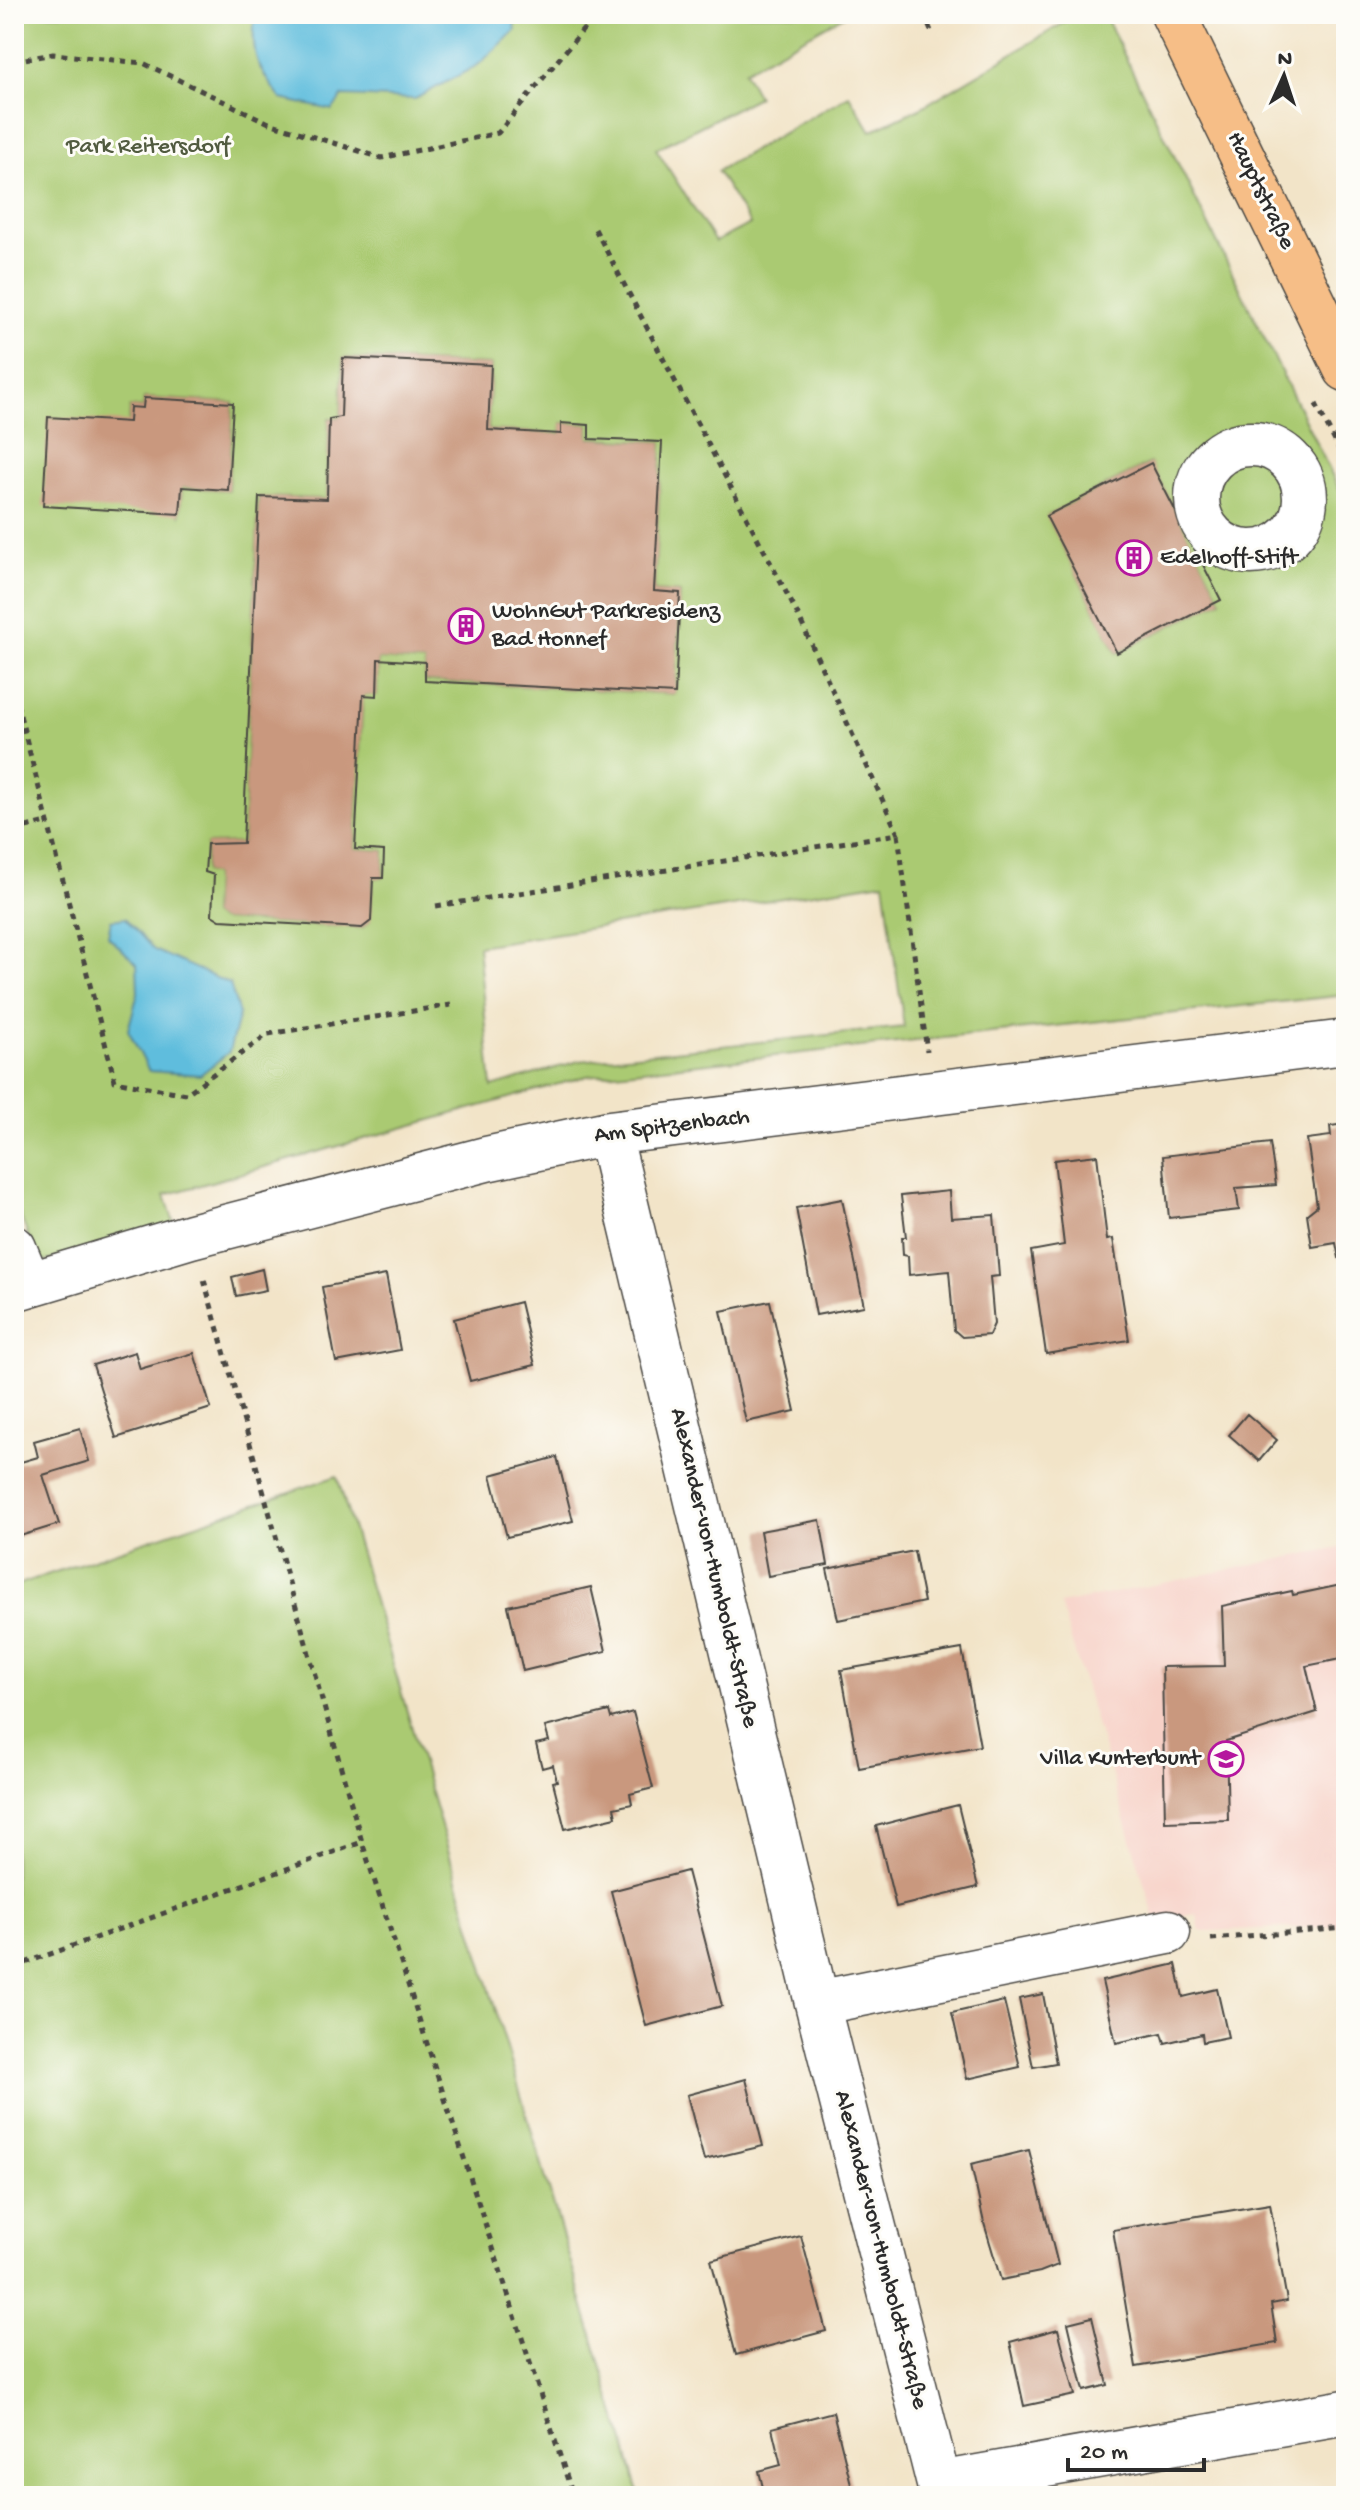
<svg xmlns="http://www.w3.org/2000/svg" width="1360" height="2510" viewBox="0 0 1360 2510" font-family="'Gochi Hand',sans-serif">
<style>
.built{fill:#f7d1c7}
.green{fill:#aaca72;stroke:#6a7a4e;stroke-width:2;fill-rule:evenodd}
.water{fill:#5ebddd;stroke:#447484;stroke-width:2}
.building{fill:#c9987e}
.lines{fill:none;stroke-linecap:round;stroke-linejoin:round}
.minor-casing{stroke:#494743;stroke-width:47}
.major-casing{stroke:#494743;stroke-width:47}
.path{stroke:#494743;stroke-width:5;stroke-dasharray:6 6;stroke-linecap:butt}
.minor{stroke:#fff;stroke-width:44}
.major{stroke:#f6be87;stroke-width:44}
.labels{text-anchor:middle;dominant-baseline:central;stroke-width:6;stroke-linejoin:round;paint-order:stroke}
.park-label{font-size:24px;fill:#515b40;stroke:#fdfcf7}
.street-label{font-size:24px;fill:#2b2b2b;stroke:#fdfcf7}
.poi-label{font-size:24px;fill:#2b2b2b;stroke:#fdfcf7;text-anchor:start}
</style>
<rect width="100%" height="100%" fill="#fdfcf7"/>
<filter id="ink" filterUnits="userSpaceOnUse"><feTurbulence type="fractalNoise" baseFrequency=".0125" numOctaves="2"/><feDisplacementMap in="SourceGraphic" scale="16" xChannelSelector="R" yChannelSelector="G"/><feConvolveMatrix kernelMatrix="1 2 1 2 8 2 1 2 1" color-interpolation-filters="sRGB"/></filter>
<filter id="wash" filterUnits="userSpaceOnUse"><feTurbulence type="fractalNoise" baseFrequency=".006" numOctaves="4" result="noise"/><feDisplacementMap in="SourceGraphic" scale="32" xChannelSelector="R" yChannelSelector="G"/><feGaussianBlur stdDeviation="1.8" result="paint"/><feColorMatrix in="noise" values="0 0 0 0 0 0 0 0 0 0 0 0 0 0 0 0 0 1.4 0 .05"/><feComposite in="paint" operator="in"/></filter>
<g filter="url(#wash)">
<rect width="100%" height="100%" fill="#f2e4c8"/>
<path class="built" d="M1346,1546V1926L1200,1931L1197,1914L1155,1919L1060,1604Z"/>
<path class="green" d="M14,14H847L744,71L758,97L656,149L715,242L750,224L717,171L849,95L871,131L922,107L1079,14H1104L1346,503V995L587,1076L165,1195L176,1229L39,1263L14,1200ZM343,358L491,365L488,430L561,434L562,423L589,425V438L662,442L654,591L680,593L675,694L425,681V662L378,659L377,695H363L355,849L384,851L383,878H373L370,921L362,928L220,920L212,915L214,875L205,872L207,844L243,843L259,497L327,499L329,419L341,417ZM144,398L233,403L228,490L182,487L180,514L129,422L130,407L143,408ZM1150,463L1221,600L1117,653L1047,516ZM884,882L904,1027L579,1061L492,1087L478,946Z
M337,1476L640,2496H14V1586Z"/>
<path class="water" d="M255,14H512L516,30L478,65L415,99L343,96L332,110L281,99C257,67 250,55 255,14Z
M125,918L154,950L230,984L239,1014L229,1052L200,1075L149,1071L128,1030L138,993L137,964L108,936L111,920Z"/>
<g id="blocks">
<path class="building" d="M343,358L491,365L488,430L561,434V423L589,425V439L662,442L654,591L680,593L675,694L425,681V662L378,659L377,696L363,695L355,849L384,851L383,878H373L371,921L362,928L220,920L212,915L214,875L205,872L207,844L243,843L259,497L327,499L329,419L341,417Z
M144,398L233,403L228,490L182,487L180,514L43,506L48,417L129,422L130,407L143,408Z
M1151,463L1221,600L1117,653L1046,516Z
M1346,1124V1256L1339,1258L1336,1243L1312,1247L1307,1214L1317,1206L1307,1139L1331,1136L1330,1126Z
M1270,1143L1276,1185L1236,1188L1239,1210L1169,1218L1163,1156Z
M1097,1155L1107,1240L1113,1239L1129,1340L1046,1354L1031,1251L1064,1245L1054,1160Z
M949,1191L951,1218L994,1215L999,1276L990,1277L994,1324L989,1335L962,1337L954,1330L949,1271L909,1275L908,1256L903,1255L902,1237H906L901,1196Z
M842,1199L864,1306L816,1315L796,1208Z
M262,1269L266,1290L236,1296L232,1277Z
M386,1275L400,1350L336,1362L322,1287Z
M770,1301L795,1411L746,1422L721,1311Z
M520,1302L535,1365L470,1381L454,1319Z
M135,1352L140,1369L194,1353L211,1408L116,1438L93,1365Z
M1247,1414L1277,1440L1259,1461L1229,1435Z
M80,1428L89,1461L43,1475L59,1524L14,1538V1464L38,1457L34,1441Z
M557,1457L573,1521L507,1537L491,1475Z
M820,1520L828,1565L768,1576L760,1531Z
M914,1551L924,1602L838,1620L827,1569Z
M1346,1584V1658L1306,1666L1317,1712L1226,1741L1228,1820L1165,1822L1162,1667L1224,1666L1222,1606L1292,1591L1293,1595Z
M591,1587L606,1651L523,1671L508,1606Z
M962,1649L980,1746L859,1768L841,1670Z
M609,1711L611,1718L633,1712L653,1788L630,1794L632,1804L614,1808L616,1817L565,1829L553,1782L557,1781L553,1765L542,1768L536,1744L549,1741L545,1727Z
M958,1805L978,1887L896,1907L876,1826Z
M687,1871L722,2006L646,2026L611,1891Z
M1176,1964L1183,1997L1217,1989L1228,2037L1203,2042L1202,2034L1165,2043L1162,2033L1116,2043L1102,1981Z
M1043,1994L1056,2063L1033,2067L1019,1999Z
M1004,2001L1020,2067L967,2079L952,2013Z
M746,2079L763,2146L704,2160L687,2095Z
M1029,2150L1058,2265L1040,2272L1001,2280L984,2223L971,2164Z
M1270,2204L1287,2301L1271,2304L1277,2343L1136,2367L1113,2230Z
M801,2236L826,2331L736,2355L711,2260Z
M1092,2317L1108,2385L1084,2391L1068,2323Z
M1058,2329L1075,2395L1024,2406L1010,2342Z
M833,2412L854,2496H765L759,2471L781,2465L772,2428Z"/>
</g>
</g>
<g filter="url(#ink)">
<use href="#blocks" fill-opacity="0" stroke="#494743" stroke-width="2"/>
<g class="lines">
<defs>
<path id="minor" d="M1197 498a54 54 0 1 1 108 0a54 54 0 1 1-108 0Z
M609,1133L817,2003L942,2496
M14,1248L29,1284
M14,1289L191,1236L486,1159L609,1133L1346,1042
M817,2003L1168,1932
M939,2484L1346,2412"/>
<path id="major" d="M1173,14L1346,369"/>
</defs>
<use href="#minor" class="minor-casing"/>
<use href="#major" class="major-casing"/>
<path class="path" d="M924,14L933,36
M14,61L53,54L143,63L269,123L382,158L498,133L596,14
M595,229L797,613L898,834
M1316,404L1346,463
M14,692L115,1081L186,1094L268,1034L451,1005
M14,830L47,822
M436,906L898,834L927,1051
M204,1280L362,1842L573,2496
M1211,1939L1346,1928
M14,1967L362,1842"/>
<use href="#minor" class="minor"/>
<use href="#major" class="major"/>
</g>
</g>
<defs>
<symbol id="building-ring" viewBox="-11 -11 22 22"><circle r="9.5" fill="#fdfcf7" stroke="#b5179e" stroke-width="1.5"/><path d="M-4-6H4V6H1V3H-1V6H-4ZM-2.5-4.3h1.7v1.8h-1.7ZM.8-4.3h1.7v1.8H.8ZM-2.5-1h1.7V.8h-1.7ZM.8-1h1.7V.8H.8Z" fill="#b5179e"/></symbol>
<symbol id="school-ring" viewBox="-11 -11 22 22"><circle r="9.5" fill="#fdfcf7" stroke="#b5179e" stroke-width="1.5"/><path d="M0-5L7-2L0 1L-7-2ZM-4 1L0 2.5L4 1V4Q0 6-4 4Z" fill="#b5179e"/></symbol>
</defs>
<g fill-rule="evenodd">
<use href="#building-ring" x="1114" y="538" width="40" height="40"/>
<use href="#building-ring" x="446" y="606" width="40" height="40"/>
<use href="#school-ring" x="1206" y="1739" width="40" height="40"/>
</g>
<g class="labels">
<g class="park-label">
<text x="148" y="147">Park Reitersdorf</text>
</g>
<g class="street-label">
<text transform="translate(1260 191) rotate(64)">Hauptstraße</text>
<text transform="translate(672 1127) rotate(-7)">Am Spitzenbach</text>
<text transform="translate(713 1568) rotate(77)">Alexander-von-Humboldt-Straße</text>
<text transform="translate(880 2250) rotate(76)">Alexander-von-Humboldt-Straße</text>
</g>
<g class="poi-label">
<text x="1160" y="558">Edelhoff-Stift</text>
<text x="492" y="612">WohnGut Parkresidenz<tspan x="492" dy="28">Bad Honnef</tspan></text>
<text x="1200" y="1759" text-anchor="end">Villa Kunterbunt</text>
</g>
</g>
<rect width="1360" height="2510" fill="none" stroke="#fdfcf7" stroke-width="48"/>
<g transform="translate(1284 76) rotate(3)" stroke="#fdfcf7" stroke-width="6" paint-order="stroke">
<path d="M0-6L14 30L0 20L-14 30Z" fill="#2b2b2b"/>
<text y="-12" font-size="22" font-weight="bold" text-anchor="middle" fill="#2b2b2b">N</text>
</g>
<path d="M1068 2458v12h136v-12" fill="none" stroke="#2b2b2b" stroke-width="4"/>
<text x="1080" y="2458" font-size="24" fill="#2b2b2b" stroke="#fdfcf7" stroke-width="6" paint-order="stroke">20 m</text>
</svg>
